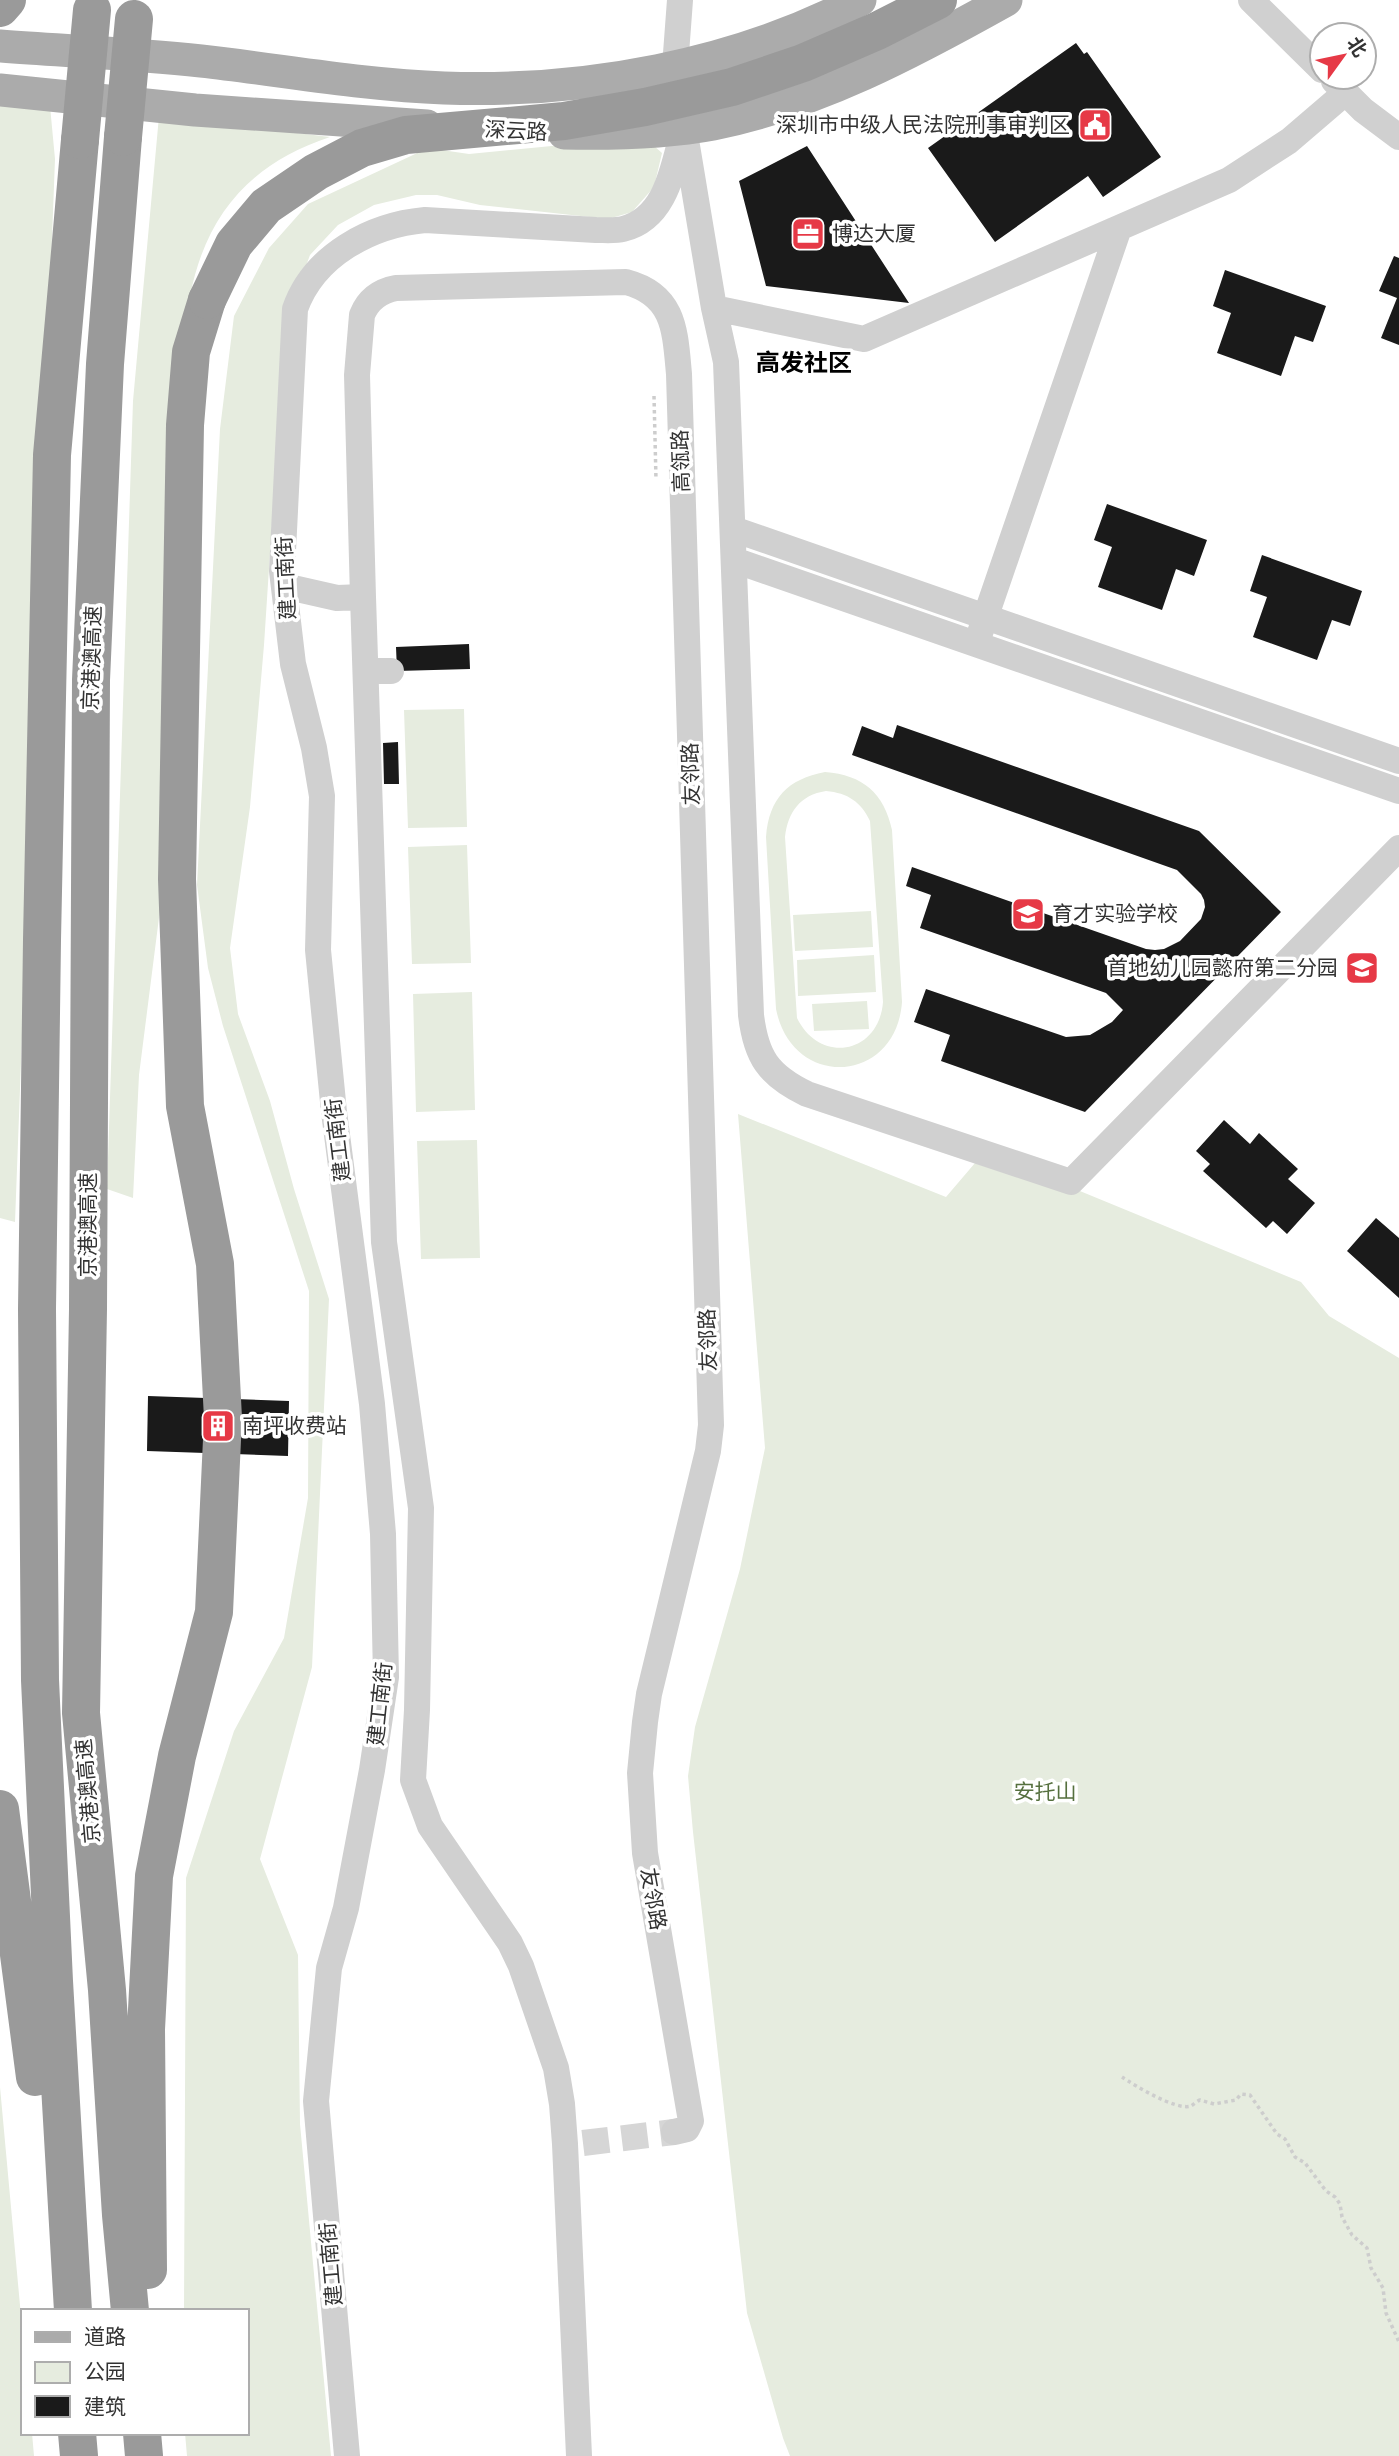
<svg xmlns="http://www.w3.org/2000/svg" width="1399" height="2456" viewBox="0 0 1399 2456" font-family="Signika,'Noto Sans SC',sans-serif">
<style>
.green{fill:#e6ecdf;fill-rule:evenodd}
.building{fill:#1a1a1a}
.lines{fill:none;stroke-linecap:round;stroke-linejoin:round}
.minor-tunnel{stroke:#d6d6d6;stroke-width:26;stroke-dasharray:26 13;stroke-linecap:butt}
.path{stroke:#cdcdcd;stroke-width:3.5;stroke-dasharray:3.5 3.5;stroke-linecap:butt}
.minor{stroke:#d0d0d0;stroke-width:26}
.major{stroke:#ababab;stroke-width:33}
.highway{stroke:#9a9a9a;stroke-width:38}
.highway-bridge{stroke:#9a9a9a;stroke-width:38}
.labels{text-anchor:middle;dominant-baseline:central;stroke-width:7;stroke-linejoin:round;paint-order:stroke}
.poi-label{font-size:21px;fill:#333;stroke:#fff;text-anchor:start}
.street-label{font-size:21px;fill:#333;stroke:#fff}
.park-label{font-size:21px;fill:#56703f;stroke:#fff}
.quarter-label{font-size:24px;font-weight:bold;fill:#000;stroke:#fff}
</style>
<rect width="100%" height="100%" fill="#fff"/>
<path class="green" d="M0,105L50,106L55,159L15,1222L0,1218Z
M159,116L330,137C251,163 206,214 190,296L162,894L139,1075L133,1198L107,1189L133,401Z
M644,137L662,153L654,187L632,212L608,219L480,205L437,195H416L374,205L338,225L310,255L285,323L264,645L250,807L230,948L238,1014L270,1101L294,1189L329,1299L312,1667L260,1859L298,1955L300,2124L331,2456H187L185,2433H247V2311H184L186,1878L234,1731L284,1638L308,1498L309,1291L223,1026L208,968L197,885L220,429L234,316L269,248L308,204L428,148L469,154Z
M464,709L467,827L408,828L404,710Z
M825,772C863,775 884,793 892,830L902,1002C896,1085 792,1090 776,1009L766,837C769,798 788,779 825,772ZM826,791C848,793 861,802 870,821L883,1002C879,1054 820,1065 797,1018L785,837C788,812 800,795 826,791Z
M467,845L471,963L412,964L408,847Z
M871,911L873,947L795,951L793,915Z
M874,955L876,992L798,996L797,960Z
M472,992L475,1110L416,1112L413,994Z
M867,1001L869,1029L814,1031L812,1004Z
M738,1114L946,1197L975,1163L1075,1189L1301,1282L1329,1316L1399,1358V2456H790L783,2438L747,2313L693,1832L688,1776L695,1727L740,1569L765,1448Z
M477,1140L480,1258L421,1259L417,1141Z
M0,2087L23,2338V2433H32L34,2456H0Z"/>
<path class="building" d="M1076,43L1084,54L1087,52L1161,157L1103,197L1088,176L995,242L928,148Z
M807,146L909,303L766,286L739,181Z
M1394,256L1399,258V345L1381,338L1397,298L1379,291Z
M1225,270L1326,306L1313,342L1295,336L1281,376L1217,353L1231,313L1213,306Z
M1107,504L1207,540L1194,576L1176,569L1162,610L1098,587L1112,547L1094,540Z
M1262,555L1362,591L1350,626L1332,620L1317,660L1253,637L1267,597L1250,591Z
M469,644L470,669L397,671L396,647Z
M897,725L1199,831L1281,912L1085,1112L941,1061L950,1035L914,1022L926,989L1066,1037L1090,1035L1112,1022L1123,1010L1106,993L920,928L931,895L906,886L912,867L1146,949L1155,950L1164,949L1180,941L1201,919L1205,907L1204,900L1201,894L1177,870L852,755L862,726L893,738Z
M398,742L399,784H384L383,743Z
M1224,1120L1250,1144L1259,1133L1298,1169L1288,1179L1315,1203L1287,1234L1273,1221L1266,1228L1203,1171L1210,1164L1196,1151Z
M1376,1218L1399,1238V1298L1347,1251Z
M148,1396L289,1401L288,1456L147,1451Z"/>
<g class="lines">
<path class="minor-tunnel" d="M583,2143L674,2132"/>
<path class="path" d="M654,396L656,480
M1122,2077C1134,2085 1176,2111 1191,2106C1194,2104 1197,2101 1200,2100L1214,2104L1236,2100L1241,2094L1250,2095L1277,2134L1285,2139L1295,2157L1305,2163L1326,2191L1335,2197L1340,2204L1342,2217L1352,2235L1367,2248L1371,2268L1383,2288L1386,2313L1399,2342"/>
<path class="minor" d="M1251,0L1322,70
M1334,81L1363,110L1399,137
M677,85L675,67L680,0
M685,134L714,308L726,362L751,1015C756,1057 768,1075 807,1094L1071,1182L1399,848
M714,308L864,339L1229,180L1289,141L1345,93
M733,529L1399,761
M734,560L1399,791
M284,586L337,598L363,597L357,375L362,315C368,300 380,291 396,288L626,282C675,295 675,331 679,374L711,1425L708,1451L649,1694L645,1722L640,1773L645,1853L691,2121L687,2129L674,2132
M363,597L384,1242L421,1508L417,1710L413,1780L430,1826L510,1943L521,1966L556,2068L562,2104L565,2144L579,2456
M980,633L1119,228
M366,671H391
M347,2456L316,2101L329,1968L346,1908L372,1770L386,1677L383,1534L372,1404L334,1112L318,950L322,796L314,748L293,664L282,571L295,309C314,255 371,225 425,220L596,230C605,230 615,231 623,229C668,218 673,165 684,128"/>
<path class="major" d="M0,46C67,51 134,54 201,61C282,70 362,85 444,88C584,93 736,66 860,0
M0,90L195,110L427,126
M564,133C613,134 665,133 713,124C818,103 913,52 1006,0"/>
<path class="highway" d="M0,8L7,0
M123,137L105,364L91,680L88,1309L81,1713L107,1990L121,2215L130,2311
M0,1809L35,2077
M148,2270L146,2029L154,1876L177,1756L214,1612L223,1418L215,1264L185,1106L177,879L185,425L191,352L207,300
M73,2311L54,1981L40,1680L37,1309L42,940L52,455L80,140
M77,2433L79,2456
M142,2433L144,2456"/>
<path class="highway-bridge" d="M123,137L134,19
M80,140L92,10
M207,300L234,244L266,206L316,172L362,148L406,135L564,121L645,107L732,87L803,63L877,31L938,0"/>
</g>
<defs>
<symbol id="civic-square" viewBox="-11 -11 22 22"><rect x="-9" y="-9" width="18" height="18" rx="4" fill="#e63946" stroke="#fff"/><path d="M-.6-6.5H3V-4.5H.6V-3L4-1V1h2V6H-6V1h2V-1L-.6-3ZM-1.2 2.5V6h2.4V2.5Z" fill="#fff"/></symbol>
<symbol id="office-square" viewBox="-11 -11 22 22"><rect x="-9" y="-9" width="18" height="18" rx="4" fill="#e63946" stroke="#fff"/><path d="M-6-3h4V-5.5h4V-3h4V5H-6ZM-1-4.5V-3h2v-1.5ZM-6 0V1H6V0Z" fill="#fff"/></symbol>
<symbol id="school-square" viewBox="-11 -11 22 22"><rect x="-9" y="-9" width="18" height="18" rx="4" fill="#e63946" stroke="#fff"/><path d="M0-5L7-2L0 1L-7-2ZM-4 1L0 2.5L4 1V4Q0 6-4 4Z" fill="#fff"/></symbol>
<symbol id="building-square" viewBox="-11 -11 22 22"><rect x="-9" y="-9" width="18" height="18" rx="4" fill="#e63946" stroke="#fff"/><path d="M-4-6H4V6H1V3H-1V6H-4ZM-2.5-4.3h1.7v1.8h-1.7ZM.8-4.3h1.7v1.8H.8ZM-2.5-1h1.7V.8h-1.7ZM.8-1h1.7V.8H.8Z" fill="#fff"/></symbol>
</defs>
<g fill-rule="evenodd">
<use href="#civic-square" x="1076" y="106" width="38" height="38"/>
<use href="#office-square" x="789" y="215" width="38" height="38"/>
<use href="#school-square" x="1009" y="895" width="38" height="38"/>
<use href="#school-square" x="1343" y="949" width="38" height="38"/>
<use href="#building-square" x="199" y="1407" width="38" height="38"/>
</g>
<g class="labels">
<g class="poi-label">
<text x="1070" y="125" text-anchor="end">深圳市中级人民法院刑事审判区</text>
<text x="832" y="234">博达大厦</text>
<text x="1052" y="914">育才实验学校</text>
<text x="1338" y="968" text-anchor="end">首地幼儿园懿府第二分园</text>
<text x="242" y="1426">南坪收费站</text>
</g>
<g class="street-label">
<text transform="translate(516 131) rotate(3)">深云路</text>
<text transform="translate(681 461) rotate(-92)">高瓴路</text>
<text transform="translate(286 578) rotate(-93)">建工南街</text>
<text transform="translate(92 658) rotate(-88)">京港澳高速</text>
<text transform="translate(691 774) rotate(-92)">友邻路</text>
<text transform="translate(338 1140) rotate(-97)">建工南街</text>
<text transform="translate(88 1225) rotate(-90)">京港澳高速</text>
<text transform="translate(708 1340) rotate(-92)">友邻路</text>
<text transform="translate(380 1704) rotate(-84)">建工南街</text>
<text transform="translate(88 1791) rotate(-95)">京港澳高速</text>
<text transform="translate(653 1899) rotate(80)">友邻路</text>
<text transform="translate(331 2264) rotate(-95)">建工南街</text>
</g>
<g class="park-label">
<text x="1045" y="1792">安托山</text>
</g>
<g class="quarter-label">
<text x="804" y="363">高发社区</text>
</g>
</g>
<rect x="21" y="2309" width="228" height="126" fill="#ffffff" stroke="#adadad" stroke-width="2"/>
<rect x="35" y="2332" width="35" height="10" fill="#ababab" stroke="#adadad" stroke-width="2"/>
<text x="84" y="2344" font-size="21" fill="#333333">道路</text>
<rect x="35" y="2362" width="35" height="21" fill="#e6ecdf" stroke="#adadad" stroke-width="2"/>
<text x="84" y="2379" font-size="21" fill="#333333">公园</text>
<rect x="35" y="2396" width="35" height="21" fill="#1a1a1a" stroke="#adadad" stroke-width="2"/>
<text x="84" y="2414" font-size="21" fill="#333333">建筑</text>
<g transform="translate(1343 56) rotate(57)"><circle r="33" fill="#ffffff" stroke="#adadad" stroke-width="2"/>
<path d="M0-5L12 26L0 18L-12 26Z" fill="#e63946"/>
<text y="-10" font-size="19" font-weight="bold" text-anchor="middle" fill="#333333">北</text>
</g>
</svg>
